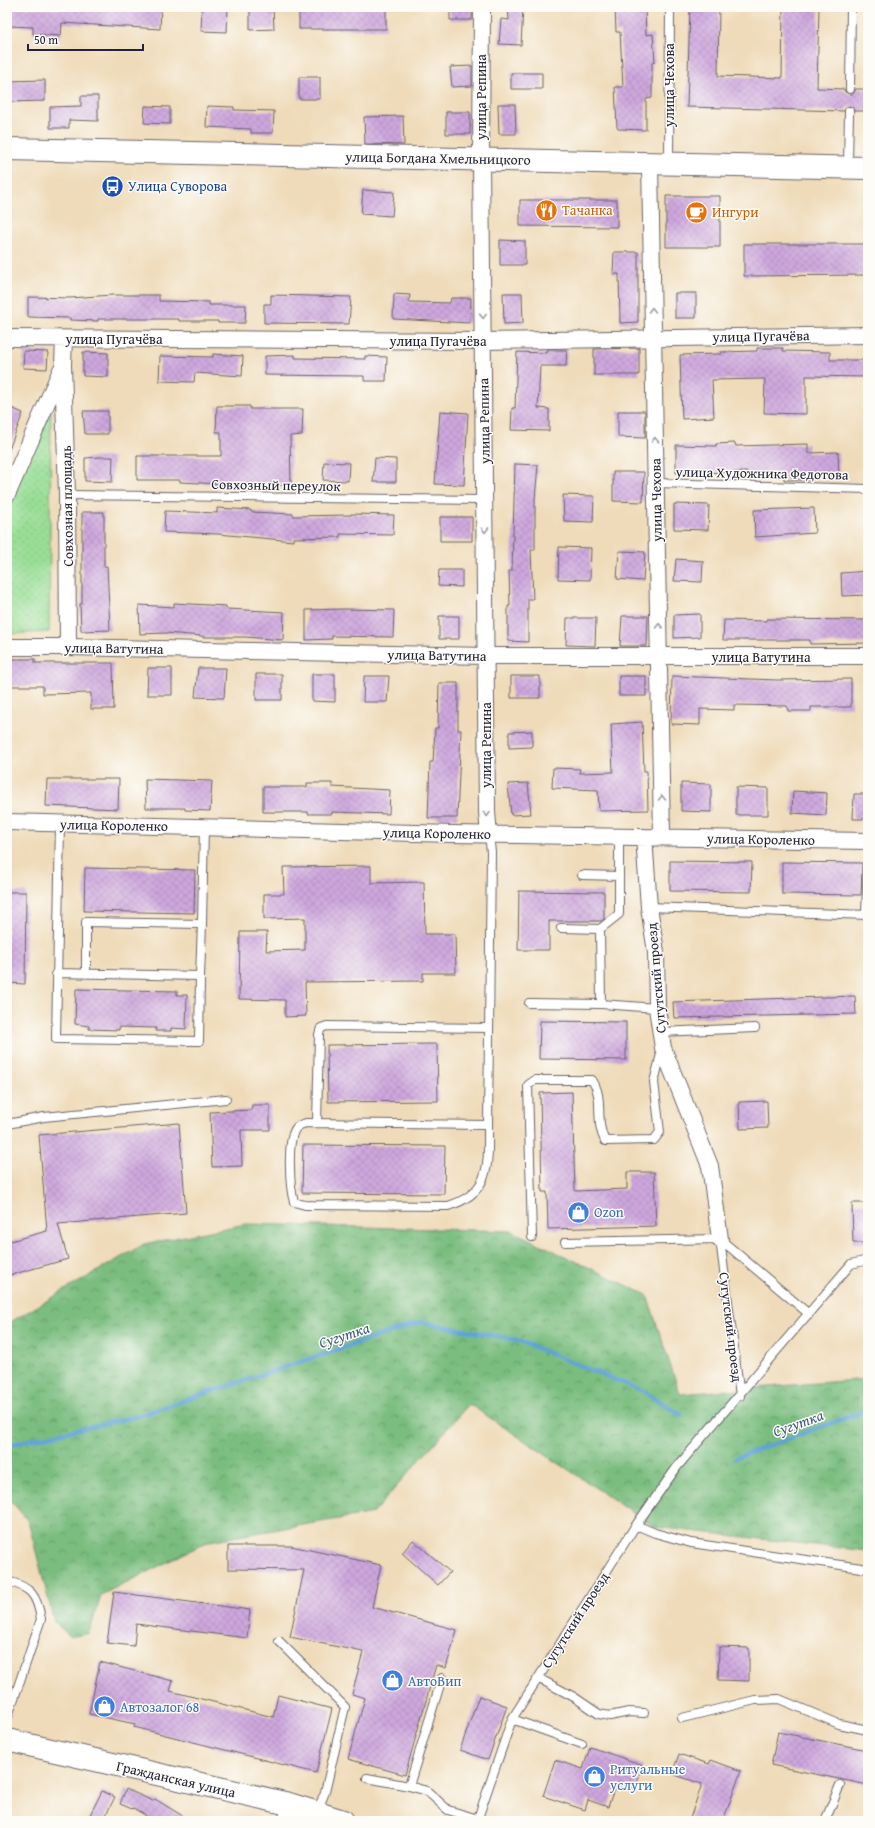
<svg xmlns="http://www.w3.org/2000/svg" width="875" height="1828" viewBox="0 0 875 1828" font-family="'Gentium Book Plus',serif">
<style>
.grass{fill:url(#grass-dots);stroke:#5e8068}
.forest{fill:url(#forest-crowns);stroke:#4e705d}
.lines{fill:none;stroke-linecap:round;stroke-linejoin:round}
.stream{stroke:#60a3d5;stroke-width:4.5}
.building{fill:url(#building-cross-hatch)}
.lane-casing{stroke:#6a6367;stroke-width:10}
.street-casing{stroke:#6a6367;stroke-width:18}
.secondary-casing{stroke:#6a6367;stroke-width:24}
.lane{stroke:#fff;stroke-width:8}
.street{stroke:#fff;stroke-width:16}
.secondary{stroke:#fff;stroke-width:22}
.oneway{stroke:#9c9ca7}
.labels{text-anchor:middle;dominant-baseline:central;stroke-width:3;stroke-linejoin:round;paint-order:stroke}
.street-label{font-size:14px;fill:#22223b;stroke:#fdfcf7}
.transit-label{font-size:14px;fill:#164399;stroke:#fdfcf7;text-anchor:start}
.food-label{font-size:14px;fill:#c56008;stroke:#fdfcf7;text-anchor:start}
.shop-label{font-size:14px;fill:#366cbe;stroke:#fdfcf7;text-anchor:start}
.water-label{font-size:15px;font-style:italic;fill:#3e5c80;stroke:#fdfcf7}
</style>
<defs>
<pattern id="grass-dots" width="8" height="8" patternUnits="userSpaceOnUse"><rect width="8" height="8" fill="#99de96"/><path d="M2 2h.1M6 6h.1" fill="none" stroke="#84be82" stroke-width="1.8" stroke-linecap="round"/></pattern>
<pattern id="forest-crowns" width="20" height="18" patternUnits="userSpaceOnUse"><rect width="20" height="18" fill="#7abd7f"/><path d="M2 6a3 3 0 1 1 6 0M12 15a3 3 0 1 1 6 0" fill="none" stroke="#649969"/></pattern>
<pattern id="building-cross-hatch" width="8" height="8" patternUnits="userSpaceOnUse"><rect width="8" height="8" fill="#cea7dd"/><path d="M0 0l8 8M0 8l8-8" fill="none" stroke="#b18fbf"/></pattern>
</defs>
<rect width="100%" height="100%" fill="#fdfcf7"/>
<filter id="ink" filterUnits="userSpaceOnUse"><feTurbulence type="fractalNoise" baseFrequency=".025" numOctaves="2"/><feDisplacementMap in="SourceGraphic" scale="8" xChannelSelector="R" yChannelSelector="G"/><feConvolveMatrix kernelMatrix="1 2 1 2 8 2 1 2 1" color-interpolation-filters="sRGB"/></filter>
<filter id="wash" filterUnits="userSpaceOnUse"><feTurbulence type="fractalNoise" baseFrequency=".012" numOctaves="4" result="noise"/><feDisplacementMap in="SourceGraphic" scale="16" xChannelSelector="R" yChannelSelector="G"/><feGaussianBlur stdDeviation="0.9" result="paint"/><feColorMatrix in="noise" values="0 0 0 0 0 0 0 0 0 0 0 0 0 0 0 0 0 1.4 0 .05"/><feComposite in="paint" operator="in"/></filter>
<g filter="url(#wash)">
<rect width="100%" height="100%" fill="#efdbba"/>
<path class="grass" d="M51,400L49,632L7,634V510Z"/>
<path class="forest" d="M246,1224L512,1231L647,1295L680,1394L868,1379V1551L655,1527L469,1404L373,1513L209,1541L101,1595L89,1633L70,1637L54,1621L28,1521L7,1496V1324L144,1244Z"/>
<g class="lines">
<path class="stream" d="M7,1445L134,1417L421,1322L517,1340L643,1391L681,1415
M735,1458L868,1410"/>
</g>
<g id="blocks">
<path class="building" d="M8,7L62,9V7H161L160,29L62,23L61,36L33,34V27L7,26Z
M202,7H228L227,32L201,31Z
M250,7H273L274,29L250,30Z
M299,7H386V29H299Z
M450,7H472V20H450Z
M508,7H523L521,45L499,44L501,19L509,20Z
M615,7H645L646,35L653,34L655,62L652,63V98L646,99V130L618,129L617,127L615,87H623L620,32H616Z
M690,7H719L718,76L782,78L783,7H819L817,88L844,89L845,92L850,94H853L856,89H868V111H854L852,107L849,106L844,111L687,107Z
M472,66V86L452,87L450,67Z
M511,73H542V89H511Z
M299,77H320V99H299Z
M45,80V101L7,102V81Z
M81,96H98V121L69,120V128H50V107L81,106Z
M498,104H515L516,134H499Z
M145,106L170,107V124L144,123Z
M207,106L234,107V110L274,111L273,133H251V129L206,127Z
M446,112H470V134H446Z
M403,116L404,145L365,144L364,117Z
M363,190L394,192L392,216L361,214Z
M666,196H720V247H666Z
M520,200H617V227L520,226Z
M500,240L525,241V265H500Z
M744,244H868V275L744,276Z
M614,252H638V322L620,323L619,274H613Z
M503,293H522L523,323L504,324Z
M675,293H696V318H675Z
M394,294L410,295L409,302L450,303L451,298H471L470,323L393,319Z
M112,295H159V301L209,302V305H246L245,323H218V321H179V319H98V321L70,320V318L28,317V297L70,298Z
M271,295L351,297L349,324L264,323V304H271Z
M639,348V375H594V349Z
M757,348H783V351L830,352V360H868V377L806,376V414L764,413L765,379L712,380L714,417L682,419L680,355L721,354V352L757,351Z
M546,350H567L566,366H540L538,408L549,409V431L511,430L512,408H515L517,352L546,353Z
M24,351L48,352L47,369L23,368Z
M83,352L108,353V377L83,376Z
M213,354L243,356L242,376L195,373L194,382L159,381L160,356L213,357Z
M295,355V358L365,359V356L387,357L386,381H364V376L265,375V356Z
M7,406L23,413L8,452H7Z
M217,406H250V409H303L302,435L290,436L291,485L221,484L180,482V480H137V456H221V432H216Z
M83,411H108V434H85Z
M440,411L468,413L464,485L435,484Z
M618,411H645V438L618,437Z
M735,443L736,446L808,444V453L838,452L839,475L808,476V480H784V473L748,475V472L676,473V445L716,446V444Z
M102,457H113L112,482L85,481V458Z
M375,458L396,459V482H373Z
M324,462L349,463L348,481L323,480Z
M515,464L538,465L535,499V550H531L533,599H528V642L508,641V606H510L509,571H512Z
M613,472H644L643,502L613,501Z
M563,495L594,496L593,522L564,521Z
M674,504L709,505L708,530L674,529Z
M217,508L251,510V512L293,514V516L351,515V514L394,515L393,535L340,534V537L293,538V541L218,534L164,532L165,511L217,513Z
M814,508L815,533L755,537L754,510Z
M82,512H104V567L107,566L110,630L81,631L80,604H82Z
M440,517H472V541H440Z
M559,547L591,548L590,580L558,579Z
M619,551L645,552L643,581L617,579Z
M676,559L703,561L702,582L674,581Z
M439,570H462V587L438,586Z
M868,571V595L842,596L841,573Z
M174,603L226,606V609L284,612L283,640L245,637H202V636L166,633L140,634L139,605L174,607Z
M345,609L394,610L393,637L332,636V639L306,640V610Z
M700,614V637L674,638V615Z
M439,616H459V639H439Z
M622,616H648L647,646H620Z
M567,618H596L595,646L566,645Z
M767,619L868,620V643L810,644V640H723L724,620L767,621Z
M8,659H35V663H113L114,709H91V693L43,694V686H8Z
M148,668H172V695H147Z
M198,668H226L224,698L195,697Z
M256,674H282V700H256Z
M312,674H335V702L312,701Z
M364,676H389L387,702H363Z
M511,676H540V698H511Z
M619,676H646V696H619Z
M672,676L777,680L851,679V707H811V711H788L787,706L734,705V710L700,709V725L671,724Z
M439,683H458V730H461L457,818H428L430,762H433L435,728H438Z
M642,722L644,771H647L648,810L599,811L598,790L552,788L553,768L580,769L579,773L613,772L611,724Z
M532,731V747L509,748V732Z
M47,779H119L118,809L46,806Z
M145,779L212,781L210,811L185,810V808H146Z
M307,783H332V787L390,790L389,814L332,812V814H308V812H263V787H307Z
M528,783L531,814L511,815L508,784Z
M681,783L711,784V812L681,811Z
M736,787L768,788V815H736Z
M793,791L827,793L826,815L792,813Z
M854,794H868V819H853Z
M670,861L752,862L751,892L670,891Z
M782,862L862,863L861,895L782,894Z
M371,866V883L424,882L425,934H455L456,973H423V981L305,982L306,1016L285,1017V1000L239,999L240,932H267L266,951L305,950V918L264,919V894H284L283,867Z
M85,868L195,870L194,913L84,911Z
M519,891L604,892V919L601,921H549V950H518Z
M7,892H26L25,984L7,983Z
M76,989L177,991V995H187L186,1029L171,1028V1031H155L156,1028L119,1027V1030L89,1029V1026L75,1024Z
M855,996L856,1014L674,1018L673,1002Z
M540,1021L626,1022V1060L539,1059Z
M437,1044L438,1101L328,1102L327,1045Z
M572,1092L575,1191L627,1189V1172H654L656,1226L548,1229L547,1192H542L540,1093Z
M767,1101L768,1128L740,1129L739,1102Z
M252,1105H270V1130H241L242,1166L212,1167L210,1112L251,1110Z
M179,1123L186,1213L58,1224L68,1259L7,1276V1242L47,1231L39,1135Z
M303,1145L445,1146L444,1194L302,1193Z
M852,1203H868V1243H853Z
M413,1540L450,1572L438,1585L402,1553Z
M228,1546H291L381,1565L372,1607L457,1630L446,1668L436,1665L405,1775L348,1759L365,1698L352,1694L363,1652L290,1637L304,1570L228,1569Z
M114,1592L250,1610L247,1638L136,1624L134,1646L107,1643Z
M719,1647L749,1648V1681L718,1680Z
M100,1662L173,1681L170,1691L273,1717L278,1695L332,1709L316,1773L134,1727L135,1724L89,1714Z
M479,1696L507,1706L488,1760L460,1750Z
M778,1732L867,1750L866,1759L868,1760V1785L771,1765Z
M590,1747L643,1765L634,1792L615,1786L608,1807L588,1800L585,1810L543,1796L555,1760L583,1769Z
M679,1754L709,1764L711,1760L741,1771L723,1821H689L702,1784L672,1774Z
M126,1789L153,1801L155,1799L191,1821H155L133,1808L132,1809L120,1804Z
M102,1791L115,1797L103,1821H87Z"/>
</g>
</g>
<g filter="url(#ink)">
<use href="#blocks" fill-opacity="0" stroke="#6a6367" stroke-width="1"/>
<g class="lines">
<defs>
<path id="lane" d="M850,89L851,7
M669,163L670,7
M848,166L849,111
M656,483L868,489
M67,495L484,500
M582,875L619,876
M649,907L868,915
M866,915L868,861
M561,928L600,929
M56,973L200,976L199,1041L56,1039L60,824
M86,974V922L202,924L204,827
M200,976L202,924
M529,1003L601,1004L657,1008
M601,1004L600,929L619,914V837
M660,1032L755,1028
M317,1123L319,1034L321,1028L327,1026L489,1028
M7,1124L44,1117L226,1099
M488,1125L306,1123C303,1124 299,1125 297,1127C286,1137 290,1189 294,1202L305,1205L448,1206C492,1193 488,1163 488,1125L491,852L489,835
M532,1237L528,1085L535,1080H592C605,1099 594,1120 605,1141L654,1140L660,1132L654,1082L662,1050
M720,1239L740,1396
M565,1242L720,1239L809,1314
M636,1525L655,1533L691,1543L868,1569
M7,1581C31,1587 37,1595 41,1619L7,1719
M279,1641L345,1707L325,1792L317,1812
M538,1678L574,1697L599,1714L610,1716L629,1712L644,1713
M682,1718L755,1700L779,1699L839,1724L868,1730
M512,1719L582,1744
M367,1778L409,1786L442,1678
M409,1786L427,1791L448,1810L478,1819
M477,1821L512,1719L636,1525L677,1467L851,1264L868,1260
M825,1821L840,1785"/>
<path id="street" d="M482,7L481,159L487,812L489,835
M650,163L662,837
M7,338L483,341L868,335
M64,339L63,365L67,495L68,647
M7,495L61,370
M7,647H68L486,656H868
M7,822L453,834L868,841
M644,837L649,907L656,952L657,1008L663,1048L710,1166L720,1239
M287,1821L289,1804"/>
<path id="secondary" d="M7,149L868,168
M7,1740L289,1804L343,1821"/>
</defs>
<use href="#lane" class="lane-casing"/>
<use href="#street" class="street-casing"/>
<use href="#secondary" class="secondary-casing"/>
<use href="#lane" class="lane"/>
<use href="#street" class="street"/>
<use href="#secondary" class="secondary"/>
</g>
<defs><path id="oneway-chevron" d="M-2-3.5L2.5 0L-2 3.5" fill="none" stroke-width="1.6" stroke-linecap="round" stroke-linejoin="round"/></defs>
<g class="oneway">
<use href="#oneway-chevron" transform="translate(652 310) rotate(-91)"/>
<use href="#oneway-chevron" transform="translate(483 316) rotate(89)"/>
<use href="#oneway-chevron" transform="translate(655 440) rotate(-91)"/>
<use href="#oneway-chevron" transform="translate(485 530) rotate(89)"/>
<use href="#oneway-chevron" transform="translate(659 626) rotate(-91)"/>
<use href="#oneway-chevron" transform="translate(662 798) rotate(-91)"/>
<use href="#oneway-chevron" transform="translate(487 814) rotate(86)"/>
</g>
</g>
<defs>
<symbol id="bus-disc" viewBox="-11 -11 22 22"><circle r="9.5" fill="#1a4fb4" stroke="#fdfcf7"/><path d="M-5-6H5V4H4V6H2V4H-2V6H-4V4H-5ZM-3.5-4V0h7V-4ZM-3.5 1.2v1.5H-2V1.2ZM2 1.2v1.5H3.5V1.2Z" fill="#fff"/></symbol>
<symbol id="restaurant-disc" viewBox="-11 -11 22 22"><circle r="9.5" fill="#e8710a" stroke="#fdfcf7"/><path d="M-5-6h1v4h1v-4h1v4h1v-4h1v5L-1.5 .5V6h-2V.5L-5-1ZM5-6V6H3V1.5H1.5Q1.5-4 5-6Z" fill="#fff"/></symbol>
<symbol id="cafe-disc" viewBox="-11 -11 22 22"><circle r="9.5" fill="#e8710a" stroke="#fdfcf7"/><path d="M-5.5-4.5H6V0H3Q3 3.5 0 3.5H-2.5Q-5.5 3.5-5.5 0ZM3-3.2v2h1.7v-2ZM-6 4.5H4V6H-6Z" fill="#fff"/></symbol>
<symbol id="shop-disc" viewBox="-11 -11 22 22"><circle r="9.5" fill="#3f7fe0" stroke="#fdfcf7"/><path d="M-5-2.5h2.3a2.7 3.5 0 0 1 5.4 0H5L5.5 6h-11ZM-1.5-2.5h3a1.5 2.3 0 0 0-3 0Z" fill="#fff"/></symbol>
</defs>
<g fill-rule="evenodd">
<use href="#bus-disc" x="100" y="174" width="25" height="25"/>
<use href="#restaurant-disc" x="534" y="198" width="25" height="25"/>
<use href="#cafe-disc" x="684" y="200" width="25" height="25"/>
<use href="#shop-disc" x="566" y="1200" width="25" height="25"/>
<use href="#shop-disc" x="380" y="1668" width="25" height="25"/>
<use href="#shop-disc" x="92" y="1694" width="25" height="25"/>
<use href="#shop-disc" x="582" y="1764" width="25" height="25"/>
</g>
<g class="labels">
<g class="street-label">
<text transform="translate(669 85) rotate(-90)">улица Чехова</text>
<text transform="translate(481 97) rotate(-90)">улица Репина</text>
<text transform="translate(438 158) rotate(1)">улица Богдана Хмельницкого</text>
<text transform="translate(761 336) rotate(-1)">улица Пугачёва</text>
<text x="114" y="339">улица Пугачёва</text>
<text x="438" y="341">улица Пугачёва</text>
<text transform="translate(484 421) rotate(-91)">улица Репина</text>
<text transform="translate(762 473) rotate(1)">улица Художника Федотова</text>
<text transform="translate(276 485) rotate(1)">Совхозный переулок</text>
<text transform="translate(656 500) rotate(-91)">улица Чехова</text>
<text transform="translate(67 506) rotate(-91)">Совхозная площадь</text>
<text transform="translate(114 648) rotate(1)">улица Ватутина</text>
<text transform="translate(437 655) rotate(1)">улица Ватутина</text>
<text x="761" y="657">улица Ватутина</text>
<text transform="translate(486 745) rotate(-90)">улица Репина</text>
<text transform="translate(114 825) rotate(1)">улица Короленко</text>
<text transform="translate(437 833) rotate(1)">улица Короленко</text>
<text transform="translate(761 839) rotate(1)">улица Короленко</text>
<text transform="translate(656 978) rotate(-95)">Сугутский проезд</text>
<text transform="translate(731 1327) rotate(83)">Сугутский проезд</text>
<text transform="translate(575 1620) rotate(-57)">Сугутский проезд</text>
<text transform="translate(176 1779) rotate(13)">Гражданская улица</text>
</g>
<g class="transit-label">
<text x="128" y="186">Улица Суворова</text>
</g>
<g class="food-label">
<text x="562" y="210">Тачанка</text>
<text x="712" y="212">Ингури</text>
</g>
<g class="shop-label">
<text x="594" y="1212">Ozon</text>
<text x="408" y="1681">АвтоВип</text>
<text x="120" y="1707">Автозалог 68</text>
<text x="610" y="1769">Ритуальные<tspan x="610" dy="16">услуги</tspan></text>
</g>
<g class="water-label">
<text transform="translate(344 1335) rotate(-18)">Сугутка</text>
<text transform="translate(798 1423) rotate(-20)">Сугутка</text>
</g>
</g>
<rect width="875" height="1828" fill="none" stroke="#fdfcf7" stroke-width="24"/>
<path d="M28 44v6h115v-6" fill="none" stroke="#22223b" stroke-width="2"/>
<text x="34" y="44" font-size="12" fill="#22223b" stroke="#fdfcf7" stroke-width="3" paint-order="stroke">50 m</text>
</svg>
